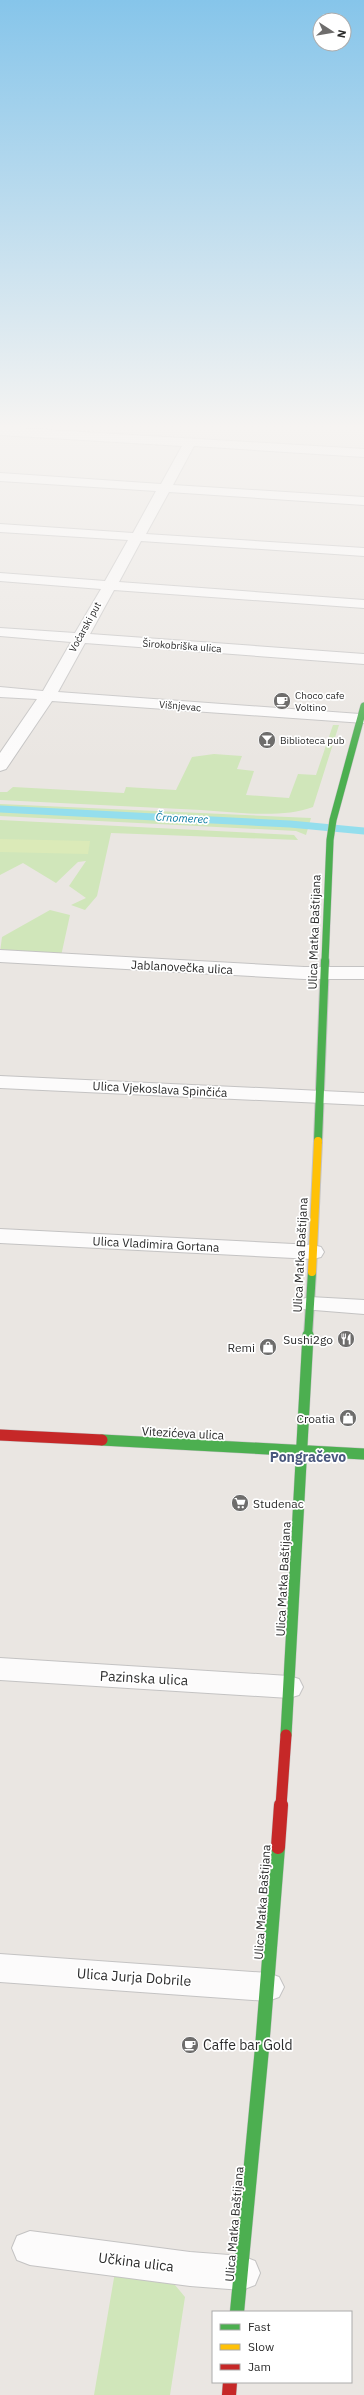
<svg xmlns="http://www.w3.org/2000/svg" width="364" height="2395" viewBox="0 0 364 2395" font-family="'IBM Plex Sans',sans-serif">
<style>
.green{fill:#d0e6ba}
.pitch{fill:#dbeab8}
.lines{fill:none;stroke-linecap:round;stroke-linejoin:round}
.stream{stroke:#94deed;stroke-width:7}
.street-casing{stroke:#c4c3c3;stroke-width:2}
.fast-far3-casing{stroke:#c4c3c3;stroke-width:8}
.fast-far2-casing{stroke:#c4c3c3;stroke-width:10}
.fast-far1-casing{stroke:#c4c3c3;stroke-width:12}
.fast-casing{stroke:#c4c3c3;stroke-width:15}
.slow-casing{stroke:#c4c3c3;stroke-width:10}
.jam-far1-casing{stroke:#c4c3c3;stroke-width:12}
.jam-casing{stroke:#c4c3c3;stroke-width:15}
.street{fill:#fcfbfb;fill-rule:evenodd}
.fast-far3{stroke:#4caf50;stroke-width:7}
.fast-far2{stroke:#4caf50;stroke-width:8}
.fast-far1{stroke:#4caf50;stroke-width:11}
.fast{stroke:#4caf50;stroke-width:14}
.slow{stroke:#ffc107;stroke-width:8}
.jam-far1{stroke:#c62828;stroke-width:11}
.jam{stroke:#c62828;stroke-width:14}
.labels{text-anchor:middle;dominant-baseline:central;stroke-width:3.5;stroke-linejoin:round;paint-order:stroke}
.far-street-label{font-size:10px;fill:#2c2c2c;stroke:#fff}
.far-poi-label{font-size:10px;fill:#2c2c2c;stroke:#fff;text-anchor:start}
.far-water-label{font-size:11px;font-style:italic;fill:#0a7ba2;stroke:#fff}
.street-label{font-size:12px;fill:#2c2c2c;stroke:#fff}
.poi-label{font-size:12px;fill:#2c2c2c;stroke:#fff;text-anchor:end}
.quarter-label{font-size:14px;font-weight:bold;fill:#4a587e;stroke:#fff}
.near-street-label{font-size:14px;fill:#2c2c2c;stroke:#fff}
.near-poi-label{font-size:14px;fill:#2c2c2c;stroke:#fff;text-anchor:start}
</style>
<rect width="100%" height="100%" fill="#eae6e2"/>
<path class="green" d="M333,725H339L313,807C281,819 235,812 201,810C134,807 67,803 0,800V792H7L13,787L124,793L126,787L176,790L192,757L214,754L242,756L237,769L254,771L246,795L289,798L298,774L316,775Z
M0,804L311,818L306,835L296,831L0,816Z
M0,820L294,835L298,840L111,833L97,896L85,910L71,905L86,898L69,886L86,861L78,862L56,883L23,863L0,875Z
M50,910L70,915L61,956L0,952L2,937Z
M115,2272L170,2279L185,2297L170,2395H94Z"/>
<path class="pitch" d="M0,839L90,841L88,854L0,852Z"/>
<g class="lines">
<path class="stream" d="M0,809L290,824L364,831"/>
<defs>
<path id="street" d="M0,427L364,449V457L194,446L173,485L364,497V505L169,492L146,534L364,548V556L141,541L119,582L364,600V608L114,590L90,634L364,654V664L85,643L58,692L360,714L364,715V723L52,701L6,769L0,771V753L37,699L0,697V687L43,691L71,642L0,636V628L75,633L101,589L0,581V573L105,581L128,540L0,532V524L133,533L156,491L0,481V473L161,484L182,446L0,435Z
M0,950L304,967H364V979H304L0,962Z
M0,1076L364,1093V1105L0,1088Z
M0,1229L313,1245L321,1247L324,1252L321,1257L313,1259L0,1243Z
M310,1297L364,1300V1314L302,1309L298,1304L302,1299Z
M0,1658L289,1676L299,1679L303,1687L299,1695L289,1698L0,1680Z
M0,1954L268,1973L279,1977L284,1987L279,1997L268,2001L0,1982Z
M30,2231L190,2252L242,2256L255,2261L260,2273L255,2285L242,2290L190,2286L30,2265L17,2260L12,2248L17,2236Z"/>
<path id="fast-far3" d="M325,962L330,840L333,820L364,706"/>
<path id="fast-far2" d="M318,1141L325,961
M308,1336L312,1272"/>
<path id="fast-far1" d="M102,1440L364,1454
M286,1735L308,1335"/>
<path id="fast" d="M237,2312L262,2048L278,1847"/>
<path id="slow" d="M312,1272L318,1141"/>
<path id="jam-far1" d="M0,1435L102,1440
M281,1806L286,1735"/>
<path id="jam" d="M278,1847L281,1805
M229,2395L230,2382"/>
</defs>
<use href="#street" class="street-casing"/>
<use href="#fast-far3" class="fast-far3-casing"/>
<use href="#fast-far2" class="fast-far2-casing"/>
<use href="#fast-far1" class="fast-far1-casing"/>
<use href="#fast" class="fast-casing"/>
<use href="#slow" class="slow-casing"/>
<use href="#jam-far1" class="jam-far1-casing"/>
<use href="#jam" class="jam-casing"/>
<use href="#street" class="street"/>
<use href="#fast-far3" class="fast-far3"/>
<use href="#fast-far2" class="fast-far2"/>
<use href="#fast-far1" class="fast-far1"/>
<use href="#fast" class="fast"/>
<use href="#slow" class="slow"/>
<use href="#jam-far1" class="jam-far1"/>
<use href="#jam" class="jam"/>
</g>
<linearGradient id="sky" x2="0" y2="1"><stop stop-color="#86c5ea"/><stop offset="0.56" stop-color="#f6f4f2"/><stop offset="1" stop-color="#f6f4f2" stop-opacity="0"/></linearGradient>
<rect width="364" height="762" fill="url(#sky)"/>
<defs>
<symbol id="cafe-disc" viewBox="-11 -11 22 22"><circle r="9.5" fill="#6e6d6c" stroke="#fff"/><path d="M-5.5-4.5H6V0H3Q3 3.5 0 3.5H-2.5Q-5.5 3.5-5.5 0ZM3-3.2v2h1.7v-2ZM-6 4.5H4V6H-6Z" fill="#fff"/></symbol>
<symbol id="bar-disc" viewBox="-11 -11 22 22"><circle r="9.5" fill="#6e6d6c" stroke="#fff"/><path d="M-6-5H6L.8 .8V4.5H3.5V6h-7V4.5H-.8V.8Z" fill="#fff"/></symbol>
<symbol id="restaurant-disc" viewBox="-11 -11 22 22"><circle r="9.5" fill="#6e6d6c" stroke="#fff"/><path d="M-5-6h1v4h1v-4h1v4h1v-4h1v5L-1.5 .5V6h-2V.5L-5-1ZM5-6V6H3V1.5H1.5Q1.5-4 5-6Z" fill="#fff"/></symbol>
<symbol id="shop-disc" viewBox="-11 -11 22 22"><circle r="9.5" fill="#6e6d6c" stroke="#fff"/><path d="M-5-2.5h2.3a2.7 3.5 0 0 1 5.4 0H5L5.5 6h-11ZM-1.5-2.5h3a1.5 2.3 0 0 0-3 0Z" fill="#fff"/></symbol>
<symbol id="supermarket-disc" viewBox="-11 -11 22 22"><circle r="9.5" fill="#6e6d6c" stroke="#fff"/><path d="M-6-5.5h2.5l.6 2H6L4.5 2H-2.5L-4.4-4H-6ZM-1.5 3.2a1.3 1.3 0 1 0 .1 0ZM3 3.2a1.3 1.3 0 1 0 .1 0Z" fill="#fff"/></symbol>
</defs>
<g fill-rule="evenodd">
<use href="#cafe-disc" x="272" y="691" width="20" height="20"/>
<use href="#bar-disc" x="257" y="730" width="20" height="20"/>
<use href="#restaurant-disc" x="336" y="1329" width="20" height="20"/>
<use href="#shop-disc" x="258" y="1337" width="20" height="20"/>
<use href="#shop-disc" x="338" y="1408" width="20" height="20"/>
<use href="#supermarket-disc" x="230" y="1493" width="20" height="20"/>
<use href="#cafe-disc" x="180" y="2035" width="20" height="20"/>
</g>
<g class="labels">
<g class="far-street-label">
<text transform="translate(85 627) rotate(-61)">Voćarski put</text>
<text transform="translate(182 646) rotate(4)">Širokobriška ulica</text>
<text transform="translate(180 706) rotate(5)">Višnjevac</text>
</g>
<g class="far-poi-label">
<text x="295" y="695">Choco cafe<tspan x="295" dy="12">Voltino</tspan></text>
<text x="280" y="740">Biblioteca pub</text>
</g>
<g class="far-water-label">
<text transform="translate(182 818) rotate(3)">Črnomerec</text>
</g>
<g class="street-label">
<text transform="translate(314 932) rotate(-88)">Ulica Matka Baštijana</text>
<text transform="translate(182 967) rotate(3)">Jablanovečka ulica</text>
<text transform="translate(160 1089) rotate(3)">Ulica Vjekoslava Spinčića</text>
<text transform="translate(156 1244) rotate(3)">Ulica Vladimira Gortana</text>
<text transform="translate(300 1255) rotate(-87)">Ulica Matka Baštijana</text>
<text transform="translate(183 1433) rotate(3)">Vitezićeva ulica</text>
<text transform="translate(283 1579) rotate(-87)">Ulica Matka Baštijana</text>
<text transform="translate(262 1902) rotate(-86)">Ulica Matka Baštijana</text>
<text transform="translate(234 2224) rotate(-85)">Ulica Matka Baštijana</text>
</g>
<g class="poi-label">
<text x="333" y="1339">Sushi2go</text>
<text x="255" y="1347">Remi</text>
<text x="335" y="1418">Croatia</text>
<text x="253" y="1503" text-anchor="start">Studenac</text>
</g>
<g class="quarter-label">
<text x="308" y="1457">Pongračevo</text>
</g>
<g class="near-street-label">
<text transform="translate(144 1678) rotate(3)">Pazinska ulica</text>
<text transform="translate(134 1977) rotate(4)">Ulica Jurja Dobrile</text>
<text transform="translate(136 2262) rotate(7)">Učkina ulica</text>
</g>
<g class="near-poi-label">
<text x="203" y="2045">Caffe bar Gold</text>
</g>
</g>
<rect x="212" y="2311" width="140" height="72" fill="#ffffff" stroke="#ababab"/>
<rect x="220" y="2324" width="20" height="6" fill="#4caf50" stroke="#ababab"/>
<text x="248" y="2331" font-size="12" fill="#2c2c2c">Fast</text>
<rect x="220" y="2344" width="20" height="6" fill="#ffc107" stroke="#ababab"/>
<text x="248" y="2351" font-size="12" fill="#2c2c2c">Slow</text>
<rect x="220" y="2364" width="20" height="6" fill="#c62828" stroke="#ababab"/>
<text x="248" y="2371" font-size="12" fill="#2c2c2c">Jam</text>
<g transform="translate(332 32) rotate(102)"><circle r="19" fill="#ffffff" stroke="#ababab"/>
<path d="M0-3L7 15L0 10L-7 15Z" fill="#6e6d6c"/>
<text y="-6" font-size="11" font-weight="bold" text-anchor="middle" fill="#2c2c2c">N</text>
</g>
</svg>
